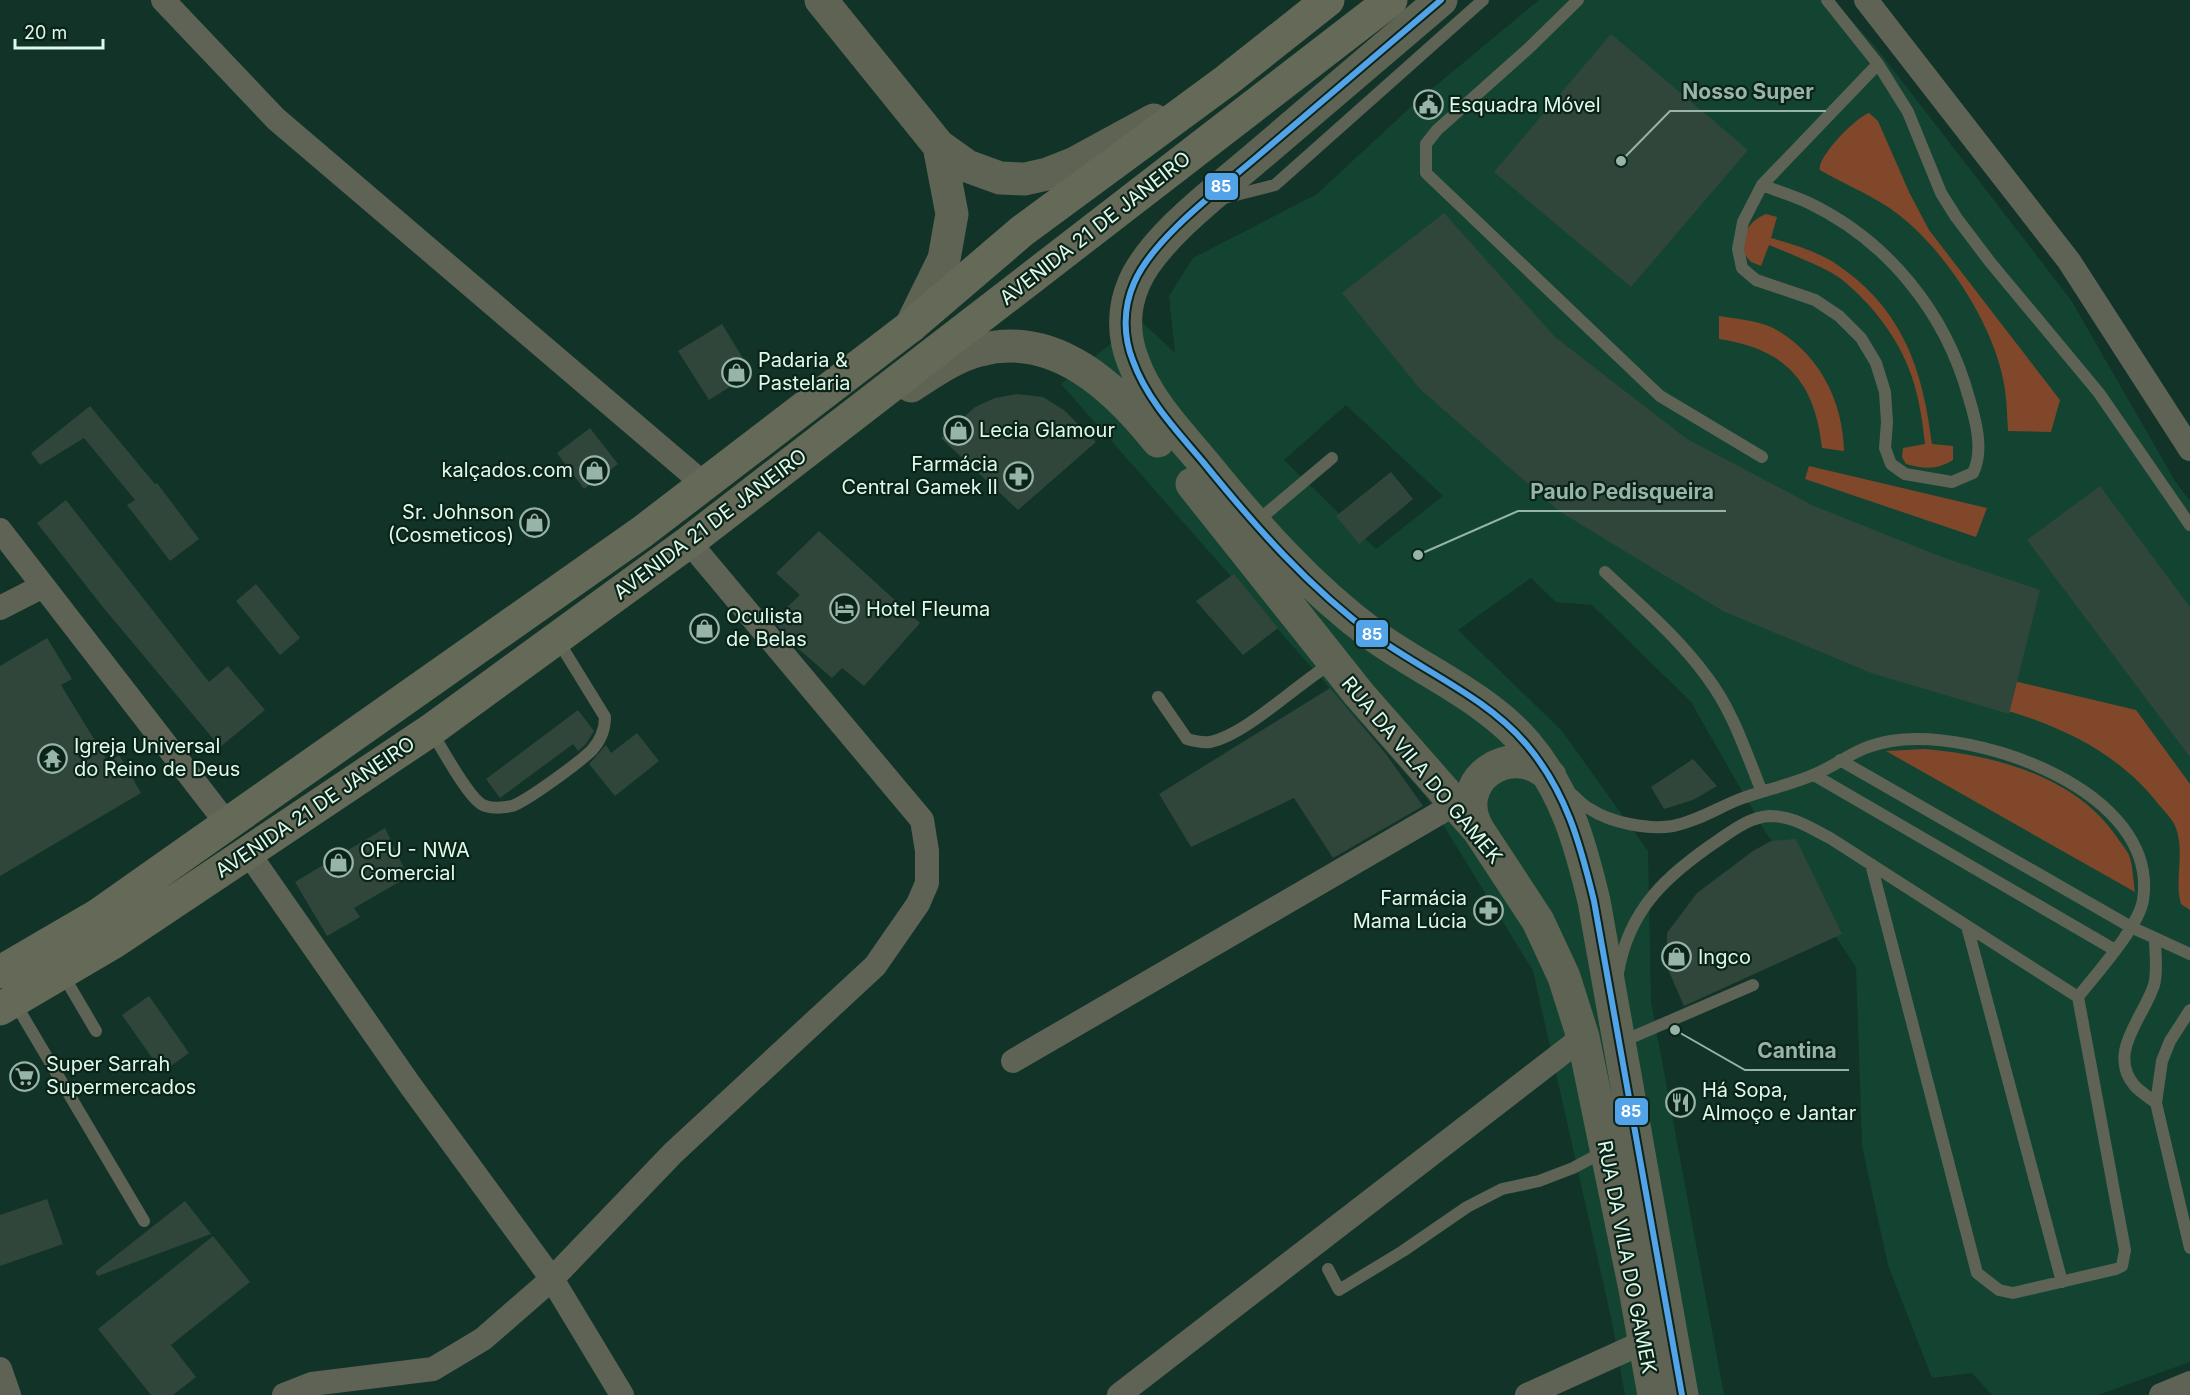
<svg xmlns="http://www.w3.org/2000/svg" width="2190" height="1395" viewBox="0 0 2190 1395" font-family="Inter,sans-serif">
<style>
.built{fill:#134431;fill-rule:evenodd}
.green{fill:#80472b}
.building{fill:#31463b}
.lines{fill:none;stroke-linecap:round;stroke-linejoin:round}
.lane{stroke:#5e6356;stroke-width:12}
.street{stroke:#5e6356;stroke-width:24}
.secondary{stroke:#5e6353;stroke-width:33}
.primary{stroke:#656957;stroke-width:33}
.bus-1-casing{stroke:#0c2319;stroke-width:10}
.bus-1{stroke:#53a3e8;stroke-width:6}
.labels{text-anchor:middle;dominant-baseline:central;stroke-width:4.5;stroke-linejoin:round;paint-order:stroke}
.poi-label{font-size:20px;fill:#ddfaeb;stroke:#0c2319;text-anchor:start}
.street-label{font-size:20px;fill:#ddfaeb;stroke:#0c2319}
.leader{fill:none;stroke:#96b4a7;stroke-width:2}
.callout-dot{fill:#96b4a7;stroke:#0c2319;stroke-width:2}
.callout-label{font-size:21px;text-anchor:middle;font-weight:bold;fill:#96b4a7;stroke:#0c2319;stroke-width:4.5;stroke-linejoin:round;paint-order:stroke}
.line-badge{stroke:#0c2319;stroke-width:2}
.badge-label{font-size:16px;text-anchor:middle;font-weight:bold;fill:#fff}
</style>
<rect width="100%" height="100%" fill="#113328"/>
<path class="built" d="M1539,0H1833L1874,45L2071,300L2175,481L2190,501V1362L2098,1395H1992L1972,1373L1932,1378L1888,1265L1862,1146L1856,967L1766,833L1691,702L1592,605L1556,602L1531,578L1458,630L1562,731L1648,851L1651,1002L1724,1395H1625L1612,1322L1533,971L1426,797L1061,384L1140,320L1175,353L1169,296L1193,258L1317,194L1415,103ZM1346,405L1443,496L1376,549L1284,460Z"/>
<path class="green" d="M1869,113L1878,121L1909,192L1929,230L2060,400L2051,432L2008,431C2007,417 2007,403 2005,390C1997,327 1941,242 1888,207C1867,193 1842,183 1820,170C1816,158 1856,117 1869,113Z
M1766,214L1777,217L1771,238C1794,245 1820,252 1839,266C1903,310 1923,370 1932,444L1953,446V460C1937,470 1924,469 1906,464L1902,457L1903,448L1925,444C1919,385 1907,348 1867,303C1857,293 1845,280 1832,273C1812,262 1790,254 1769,245L1761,266L1751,262L1745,255C1741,236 1747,222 1766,214Z
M1719,316C1736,319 1757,320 1773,328C1819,353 1843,401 1844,451L1822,448C1815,382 1786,349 1719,339Z
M1809,466L1987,508L1976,537L1805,479Z
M1997,677L2136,710L2190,784V910L2181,904C2174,879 2185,854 2176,828C2173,820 2165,812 2160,806C2118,751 2055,723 1990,706Z
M1925,749C1993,755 2075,776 2116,836C2120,842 2126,849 2129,855C2133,866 2133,880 2135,892L1886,751Z"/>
<path class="building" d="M1611,34L1748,150L1631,287L1494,172Z
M1444,213L1555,337L1687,439L1814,506L1942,557L2040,590L2009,714L1871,673L1723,611L1559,511L1420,389L1342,293Z
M722,324L752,373L709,400L678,351Z
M1017,394L1043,397L1064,410L1096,442L1018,510L941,438L975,407L995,398Z
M90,406L155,484L157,483L199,539L170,561L127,505L135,500L84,438L40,465L31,453Z
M590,428L618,464L584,489L557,453Z
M1391,472L1413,499L1359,544L1336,516Z
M2100,486L2190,607V757L2027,540Z
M66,500L209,682L228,666L265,710L220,747L102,606L37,523Z
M819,531L920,623L864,686L842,668L832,678L794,645L773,620L800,595L776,573Z
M1234,574L1278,628L1243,655L1196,601Z
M256,584L300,638L280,655L236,601Z
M47,638L72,679L61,685L108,762L119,755L141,793L0,876V666Z
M1330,688L1386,754L1423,806L1333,858L1294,798L1191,847L1159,794Z
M578,710L594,731L586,744L578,751L573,744L500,798L486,779Z
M637,733L659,761L615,796L589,764L606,745L611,753Z
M1693,759L1717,786L1693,800L1664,809L1651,787Z
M385,828L408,877L354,908L360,917L327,936L295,882Z
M1796,839L1842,934L1684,1006L1667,967V933L1697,893L1753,851L1771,841Z
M149,996L189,1053L162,1072L122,1015Z
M47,1199L63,1244L0,1266V1215Z
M185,1201L211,1234L98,1276L95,1272Z
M213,1236L250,1282L171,1345L196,1377L173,1395H151L98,1329Z"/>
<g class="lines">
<path class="lane" d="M1578,0L1529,48L1437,130L1426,144V173L1660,396L1762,457
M1827,0L1878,64L1908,112L1941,193L1956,217L1990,262L2099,393L2190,525
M1762,185C1777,191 1794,196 1809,203C1888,241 1946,313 1969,398C1976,421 1984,451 1973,473L1952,482L1905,474L1891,464L1885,448L1887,422L1885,392L1876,363L1861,338L1839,316L1815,300L1756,280L1742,268L1738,249L1743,222L1762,185L1878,64
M1224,198L1275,185L1483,0
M1255,523L1332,458
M1605,572C1640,605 1678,637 1707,677C1733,711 1746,753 1762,792
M1158,697L1187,739C1194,741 1202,743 1210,742C1246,735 1298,683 1332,663
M431,731C442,748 466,794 481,804C489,809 503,808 512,806C527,801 580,762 592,750C601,740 605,729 605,717L557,639
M1840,760L2131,927L2190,954
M1814,775L2115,950
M1569,792C1576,797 1582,805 1590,809C1611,823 1649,830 1673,826C1698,821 1717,808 1740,799C1764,790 1790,785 1813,775C1844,762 1855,747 1891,741C1976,727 2160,791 2143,900C2139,927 2095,975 2078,997L2125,1250L2122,1266L2116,1269L2013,1293L1999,1290L1977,1273L1871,864
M1967,926L2062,1282
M2155,939C2155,953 2158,971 2154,985C2144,1017 2107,1052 2134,1085C2140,1092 2149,1097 2156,1103
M62,973L96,1031
M1618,973C1629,908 1668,874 1720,839C1736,828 1751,817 1770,816C1793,816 1810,828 1830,838L2078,997
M15,1003L144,1221
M2190,1010L2170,1041L2162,1061L2156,1103L2190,1248
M1621,1042L1753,985
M1328,1269L1339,1290L1403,1251L1467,1207L1502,1189L1539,1181L1573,1168L1605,1151"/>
<path class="street" d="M163,0L276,119L705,485
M1866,0L2069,261L2190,449
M0,530L228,825
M0,608L43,586
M247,851L410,1085L552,1279L622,1395
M1013,1061L1455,804
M0,1369L9,1395
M284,1395L312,1384L433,1369L483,1339L552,1279L673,1153L875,966L918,904L927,883V851L922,820L689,542
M1119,1395L1583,1037
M1527,1395L1644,1342
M2161,1395L2190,1383"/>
<path class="secondary" d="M821,0L939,146L967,166L1000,178L1025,179L1047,174L1075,163L1154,120
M1441,0C1380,52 1319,104 1258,156C1221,188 1153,238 1134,283C1123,308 1123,336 1133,361C1147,400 1177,431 1203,462C1255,526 1309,588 1376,637C1425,672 1487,698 1526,744C1566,791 1580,843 1594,901L1682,1395
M911,326L944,259L952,214L939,146
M911,386C933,372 955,356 980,350C1055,330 1116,388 1158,441
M1192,484L1359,694L1479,831L1538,921L1564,977L1583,1037L1635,1289L1654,1395
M1479,831C1449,783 1509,738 1550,776"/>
<path class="primary" d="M0,972L98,915L642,532L911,326L1022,231L1227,80L1328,0
M0,1009L114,942L431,730L689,542L1391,0"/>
<defs>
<path id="bus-1" d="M1441,0C1380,52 1319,104 1258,156C1221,188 1153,238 1134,283C1123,308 1123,336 1133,361C1147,400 1177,431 1203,462C1255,526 1309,588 1376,637C1425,672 1487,698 1526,744C1566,791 1580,843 1594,901L1682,1395"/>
</defs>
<use href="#bus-1" class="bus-1-casing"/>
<use href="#bus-1" class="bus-1"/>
</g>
<defs>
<symbol id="civic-ring" viewBox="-11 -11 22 22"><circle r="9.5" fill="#0c2319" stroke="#96b4a7" stroke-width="1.5"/><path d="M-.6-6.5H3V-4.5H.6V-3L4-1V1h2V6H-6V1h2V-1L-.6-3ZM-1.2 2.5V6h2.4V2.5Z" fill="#96b4a7"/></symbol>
<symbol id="shop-ring" viewBox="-11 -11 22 22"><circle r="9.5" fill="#0c2319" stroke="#96b4a7" stroke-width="1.5"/><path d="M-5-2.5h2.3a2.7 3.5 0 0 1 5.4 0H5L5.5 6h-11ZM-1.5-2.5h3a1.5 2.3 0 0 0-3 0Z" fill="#96b4a7"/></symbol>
<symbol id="pharmacy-ring" viewBox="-11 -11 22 22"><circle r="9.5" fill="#0c2319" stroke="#96b4a7" stroke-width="1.5"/><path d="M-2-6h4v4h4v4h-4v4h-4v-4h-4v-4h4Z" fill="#96b4a7"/></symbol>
<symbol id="hotel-ring" viewBox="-11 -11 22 22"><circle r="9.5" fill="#0c2319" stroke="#96b4a7" stroke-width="1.5"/><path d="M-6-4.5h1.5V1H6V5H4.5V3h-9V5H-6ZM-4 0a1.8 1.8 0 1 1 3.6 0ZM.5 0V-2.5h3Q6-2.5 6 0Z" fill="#96b4a7"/></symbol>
<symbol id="temple-ring" viewBox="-11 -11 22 22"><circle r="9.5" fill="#0c2319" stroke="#96b4a7" stroke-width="1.5"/><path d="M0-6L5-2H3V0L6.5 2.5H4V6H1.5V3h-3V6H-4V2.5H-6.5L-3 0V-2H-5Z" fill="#96b4a7"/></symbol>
<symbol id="supermarket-ring" viewBox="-11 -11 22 22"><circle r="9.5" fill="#0c2319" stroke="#96b4a7" stroke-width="1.5"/><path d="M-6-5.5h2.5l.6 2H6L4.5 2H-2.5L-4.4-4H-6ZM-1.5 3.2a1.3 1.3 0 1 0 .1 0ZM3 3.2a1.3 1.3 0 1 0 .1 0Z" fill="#96b4a7"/></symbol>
<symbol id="restaurant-ring" viewBox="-11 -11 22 22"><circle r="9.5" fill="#0c2319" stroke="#96b4a7" stroke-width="1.5"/><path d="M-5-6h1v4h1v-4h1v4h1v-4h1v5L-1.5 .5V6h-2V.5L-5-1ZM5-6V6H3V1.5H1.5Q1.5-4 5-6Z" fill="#96b4a7"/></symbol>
</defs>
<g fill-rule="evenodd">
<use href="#civic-ring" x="1412" y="88" width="33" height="33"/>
<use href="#shop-ring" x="720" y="356" width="33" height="33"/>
<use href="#shop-ring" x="942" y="414" width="33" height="33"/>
<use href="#shop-ring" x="578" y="454" width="33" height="33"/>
<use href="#pharmacy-ring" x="1002" y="460" width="33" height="33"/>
<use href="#shop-ring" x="518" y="506" width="33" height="33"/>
<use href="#hotel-ring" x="828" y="592" width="33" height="33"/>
<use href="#shop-ring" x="688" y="612" width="33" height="33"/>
<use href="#temple-ring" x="36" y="742" width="33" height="33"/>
<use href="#shop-ring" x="322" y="846" width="33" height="33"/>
<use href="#pharmacy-ring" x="1472" y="894" width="33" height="33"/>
<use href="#shop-ring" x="1660" y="940" width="33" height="33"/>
<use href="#supermarket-ring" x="8" y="1060" width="33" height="33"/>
<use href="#restaurant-ring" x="1664" y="1086" width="33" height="33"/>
</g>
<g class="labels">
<g class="poi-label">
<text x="1449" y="105">Esquadra Móvel</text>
<text x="758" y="360">Padaria &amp;<tspan x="758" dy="23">Pastelaria</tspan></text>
<text x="979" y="430">Lecia Glamour</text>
<text x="998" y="464" text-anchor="end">Farmácia<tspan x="998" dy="23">Central Gamek II</tspan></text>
<text x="573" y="470" text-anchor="end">kalçados.com</text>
<text x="514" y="512" text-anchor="end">Sr. Johnson<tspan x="514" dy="23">(Cosmeticos)</tspan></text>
<text x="866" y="609">Hotel Fleuma</text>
<text x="726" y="616">Oculista<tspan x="726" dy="23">de Belas</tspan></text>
<text x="74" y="746">Igreja Universal<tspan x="74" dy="23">do Reino de Deus</tspan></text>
<text x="360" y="850">OFU - NWA<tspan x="360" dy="23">Comercial</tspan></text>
<text x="1467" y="898" text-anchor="end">Farmácia<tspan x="1467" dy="23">Mama Lúcia</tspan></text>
<text x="1698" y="957">Ingco</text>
<text x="46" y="1064">Super Sarrah<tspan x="46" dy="23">Supermercados</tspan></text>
<text x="1702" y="1090">Há Sopa,<tspan x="1702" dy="23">Almoço e Jantar</tspan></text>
</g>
<g class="street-label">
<text transform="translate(1095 228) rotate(-38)">AVENIDA 21 DE JANEIRO</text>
<text transform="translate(710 524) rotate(-37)">AVENIDA 21 DE JANEIRO</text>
<text transform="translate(1422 770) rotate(50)">RUA DA VILA DO GAMEK</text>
<text transform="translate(315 807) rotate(-34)">AVENIDA 21 DE JANEIRO</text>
<text transform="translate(1627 1257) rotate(79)">RUA DA VILA DO GAMEK</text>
</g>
</g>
<path class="leader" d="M1621 161L1670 111H1826M1418 555L1518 511H1726M1675 1030L1745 1070H1849"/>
<g class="callout-dot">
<circle cx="1621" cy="161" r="6"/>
<circle cx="1418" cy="555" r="6"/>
<circle cx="1675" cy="1030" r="6"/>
</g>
<g class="callout-label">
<text x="1748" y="99">Nosso Super</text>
<text x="1622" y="499">Paulo Pedisqueira</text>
<text x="1797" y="1058">Cantina</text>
</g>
<g class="line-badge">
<rect x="1204" y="172" width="35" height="29" rx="6" fill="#53a3e8"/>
<rect x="1355" y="619" width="34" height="29" rx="6" fill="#53a3e8"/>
<rect x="1614" y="1097" width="35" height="29" rx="6" fill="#53a3e8"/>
</g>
<g class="badge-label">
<text x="1221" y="192">85</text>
<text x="1372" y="640">85</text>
<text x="1631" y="1117">85</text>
</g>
<path d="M15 39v9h88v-9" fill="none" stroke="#ddfaeb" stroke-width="3"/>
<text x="24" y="39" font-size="18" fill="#ddfaeb" stroke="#0c2319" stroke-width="4.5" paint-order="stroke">20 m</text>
</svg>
